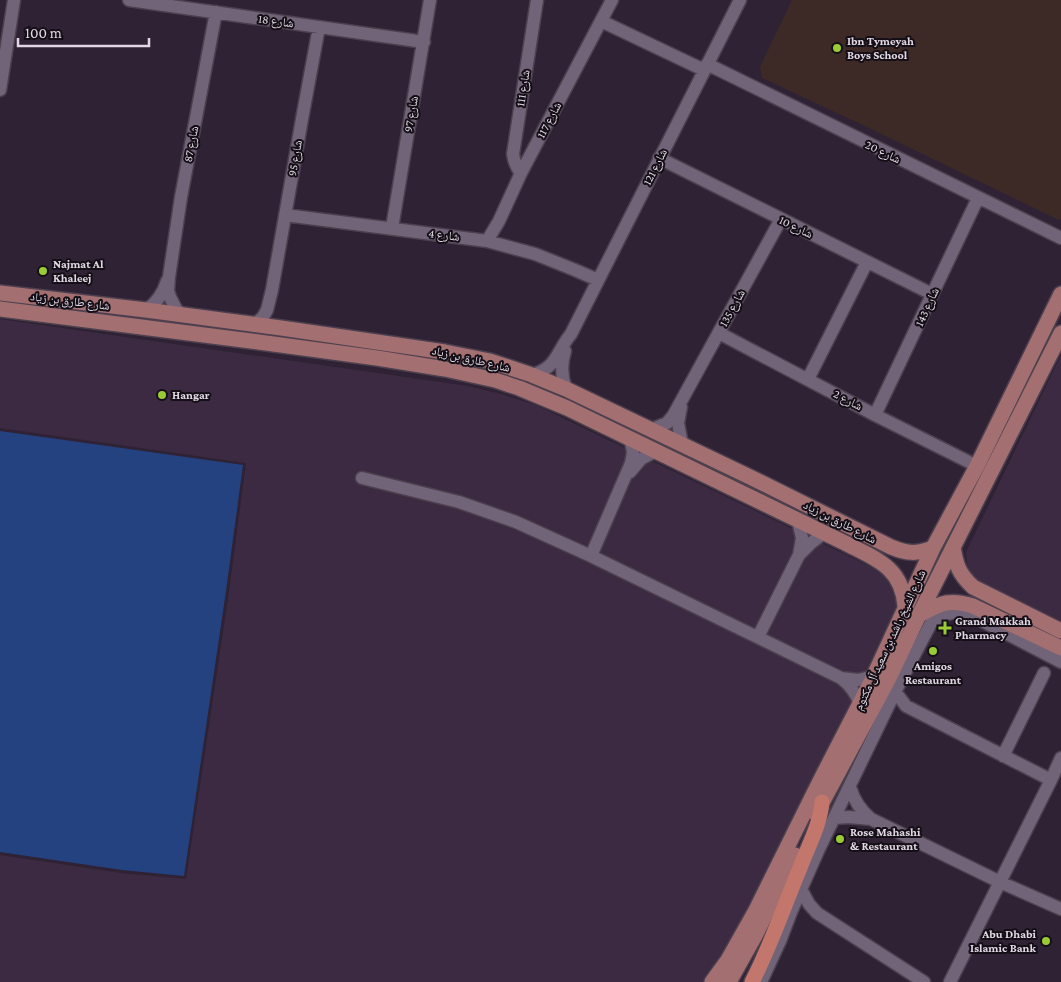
<svg xmlns="http://www.w3.org/2000/svg" width="1061" height="982" viewBox="0 0 1061 982" font-family="'Crimson Pro','Noto Naskh Arabic',serif">
<style>
.built{fill:#3b2a41}
.education{fill:#3d2a26}
.water{fill:#244280}
.lines{fill:none;stroke-linecap:round;stroke-linejoin:round}
.minor-casing{stroke:#4c404f;stroke-width:15}
.major-casing{stroke:#4c404f;stroke-width:18}
.highway-casing{stroke:#4c404f;stroke-width:18}
.minor{stroke:#726478;stroke-width:12}
.major{stroke:#a36f70;stroke-width:15}
.highway{stroke:#c3766b;stroke-width:15}
.poi-dot{fill:#9acb34;stroke:#140e16;stroke-width:2}
.labels{text-anchor:middle;dominant-baseline:central;stroke-width:4;stroke-linejoin:round;paint-order:stroke}
.street-label{font-size:12px;fill:#e1d8e4;stroke:#140e16}
.poi-label{font-size:12px;font-weight:bold;fill:#e1d8e4;stroke:#140e16;text-anchor:start}
</style>
<rect width="100%" height="100%" fill="#2f2234"/>
<path class="built" d="M0,319L468,386L501,394L536,405L569,421L888,575L896,592L897,611L756,903L719,964L703,982H0V855L121,873L186,879L229,592L246,463L0,428Z
M1061,355V623L969,580L966,552Z"/>
<path class="education" d="M792,0H1061V219L1059,220L865,126L762,78L760,67Z"/>
<path class="water" d="M0,431L243,465L226,591L184,876L122,870L0,852Z"/>
<g class="lines">
<defs>
<path id="minor" d="M129,0L424,42
M601,21L704,70
M707,64L1061,238
M0,90L14,0
M659,158L932,294
M521,173C516,167 514,162 513,154L537,0
M285,215L487,241L535,254L575,270L598,280
M392,228L430,0
M487,241L499,221L521,173L612,0
M146,310C157,303 163,294 167,281
M181,314L176,309L170,297L168,291L169,277L181,197L216,12
M254,325L263,317L267,310L272,290L302,119L319,27
M719,333L875,415L977,466
M565,351C561,364 561,376 566,389
M532,375C558,367 556,352 571,334L740,0
M808,379L867,262
M681,407L678,423L682,444
M875,415L978,198
M650,430L667,423L673,416L781,219
M630,472L641,459L656,451
M362,478L459,502L516,522L591,556L841,678L858,680L874,676
M799,555L811,543L824,533
M591,556L631,463L633,452L630,438
M758,637L799,555L802,538L798,521
M841,678C850,685 856,693 860,704
M891,686L906,706L1051,780
M1003,756L1044,673
M850,787C854,801 860,810 871,819L1000,882L1061,909
M834,818L849,817L871,819
M801,889L809,904L817,913L924,982
M761,982L780,941L791,912L818,851L895,692L931,623C943,614 952,611 967,613L1061,662
M950,982L1051,780L1061,758"/>
<path id="major" d="M0,293L146,310L281,328L445,352L490,361L532,375L566,389L752,478L891,547C908,554 916,554 933,548
M0,309L251,341L377,358L445,369L495,380L519,388L567,408L845,543C876,559 902,567 905,606
M953,547C956,565 959,574 973,587L1061,631
M919,615C940,604 948,598 973,606L1061,648
M816,814L888,680L919,615L1061,333
M712,982L728,960L755,912L820,781L871,682L933,548L977,466L1061,294
M729,982L756,934L795,855"/>
<path id="highway" d="M752,982C771,945 784,906 800,868C808,846 820,826 822,802"/>
</defs>
<use href="#minor" class="minor-casing"/>
<use href="#major" class="major-casing"/>
<use href="#highway" class="highway-casing"/>
<use href="#minor" class="minor"/>
<use href="#major" class="major"/>
<use href="#highway" class="highway"/>
</g>
<g class="poi-dot">
<circle cx="837" cy="48" r="5"/>
<circle cx="43" cy="271" r="5"/>
<circle cx="162" cy="395" r="5"/>
<path d="M942.5 620.5h5v5h5v5h-5v5h-5v-5h-5v-5h5z"/>
<circle cx="933" cy="651" r="5"/>
<circle cx="840" cy="839" r="5"/>
<circle cx="1046" cy="941" r="5"/>
</g>
<g class="labels">
<g class="street-label">
<text transform="translate(276 21) rotate(8)">شارع 18</text>
<text transform="translate(523 88) rotate(-81)">شارع 111</text>
<text transform="translate(411 114) rotate(-80)">شارع 97</text>
<text transform="translate(549 120) rotate(-62)">شارع 117</text>
<text transform="translate(191 144) rotate(-79)">شارع 87</text>
<text transform="translate(883 152) rotate(26)">شارع 20</text>
<text transform="translate(295 158) rotate(-80)">شارع 95</text>
<text transform="translate(655 167) rotate(-63)">شارع 121</text>
<text transform="translate(796 227) rotate(26)">شارع 10</text>
<text transform="translate(444 235) rotate(7)">شارع 4</text>
<text transform="translate(70 301) rotate(7)">شارع طارق بن زياد</text>
<text transform="translate(927 307) rotate(-65)">شارع 143</text>
<text transform="translate(732 308) rotate(-61)">شارع 135</text>
<text transform="translate(471 359) rotate(13)">شارع طارق بن زياد</text>
<text transform="translate(848 400) rotate(28)">شارع 2</text>
<text transform="translate(840 522) rotate(27)">شارع طارق بن زياد</text>
<text transform="translate(890 640) rotate(-65)">شارع الشيخ راشد بن سعيد آل مكتوم</text>
</g>
<g class="poi-label">
<text x="847" y="41">Ibn Tymeyah<tspan x="847" dy="14">Boys School</tspan></text>
<text x="53" y="264">Najmat Al<tspan x="53" dy="14">Khaleej</tspan></text>
<text x="172" y="395">Hangar</text>
<text x="955" y="621">Grand Makkah<tspan x="955" dy="14">Pharmacy</tspan></text>
<text x="933" y="666" text-anchor="middle">Amigos<tspan x="933" dy="14">Restaurant</tspan></text>
<text x="850" y="832">Rose Mahashi<tspan x="850" dy="14">&amp; Restaurant</tspan></text>
<text x="1036" y="934" text-anchor="end">Abu Dhabi<tspan x="1036" dy="14">Islamic Bank</tspan></text>
</g>
</g>
<path d="M18 38v8h131v-8" fill="none" stroke="#e1d8e4" stroke-width="2.5"/>
<text x="25" y="38" font-size="15" fill="#e1d8e4" stroke="#140e16" stroke-width="4" paint-order="stroke">100 m</text>
</svg>
